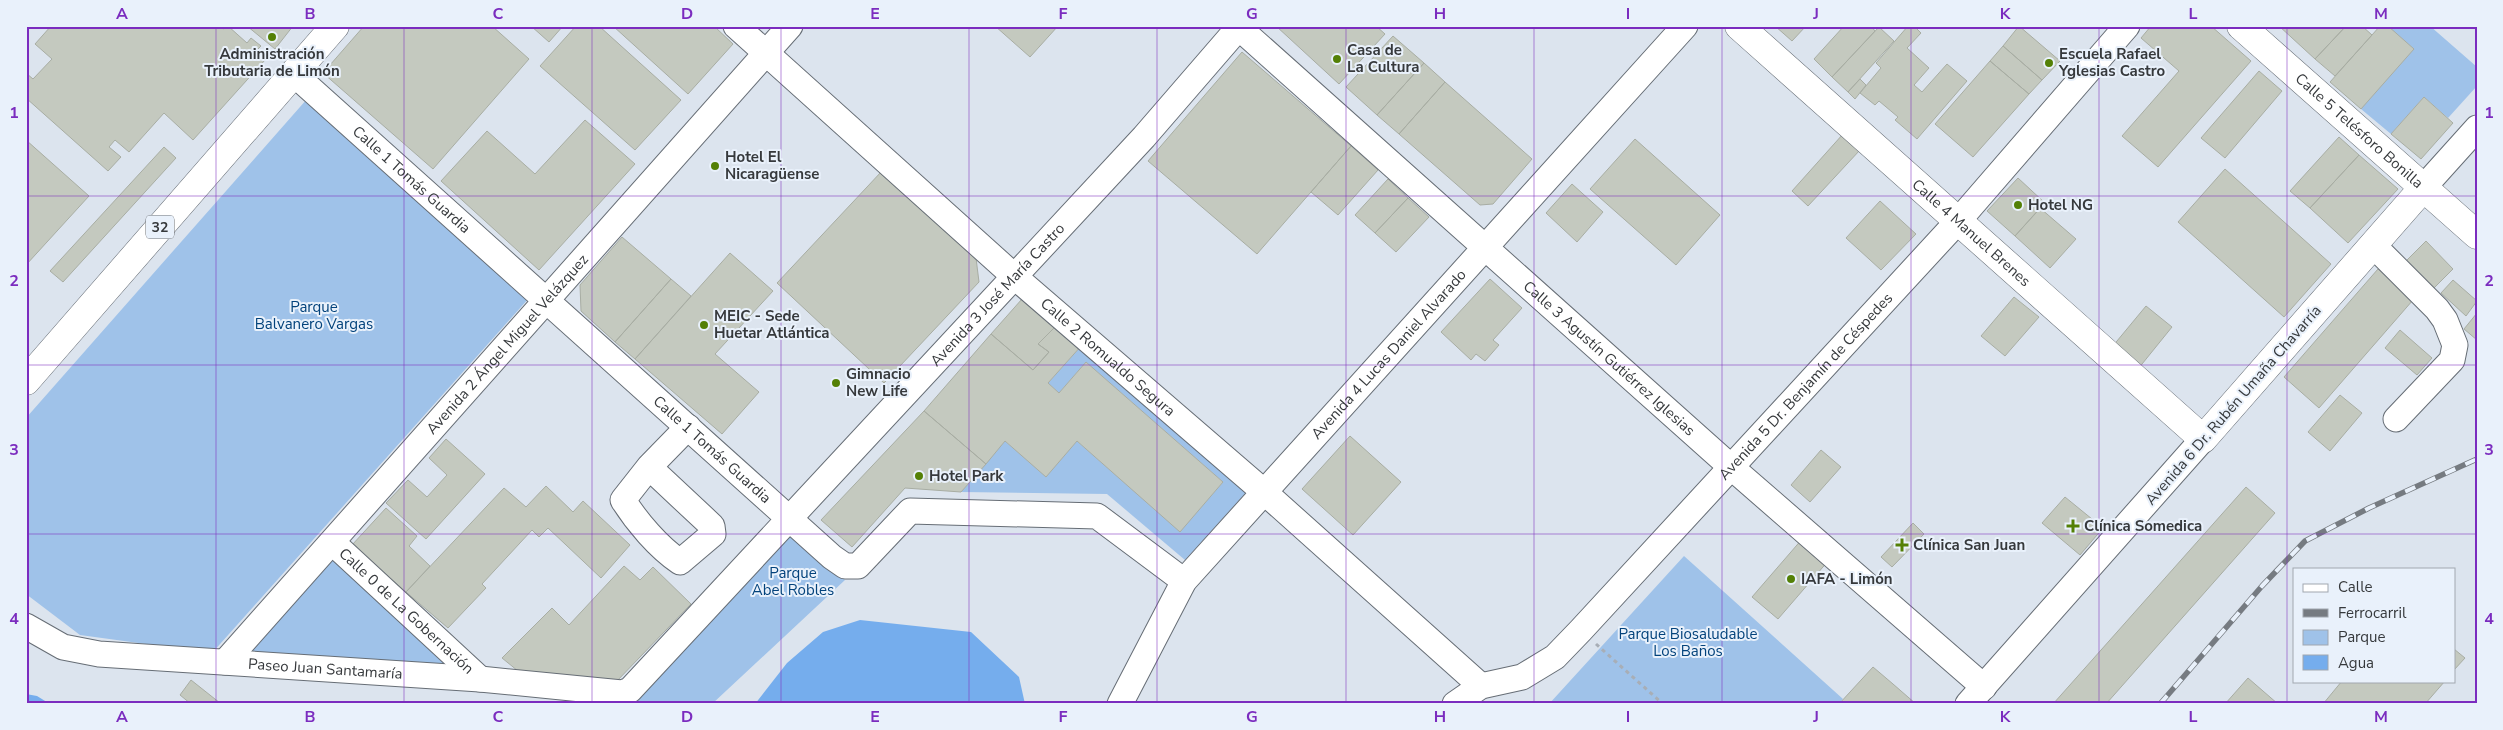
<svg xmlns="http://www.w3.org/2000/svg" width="2503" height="730" viewBox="0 0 2503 730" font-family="'Nunito Sans',sans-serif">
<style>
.green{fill:#9fc2e9}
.water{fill:#75aded}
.building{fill:#c4c9bf;stroke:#a8ada3}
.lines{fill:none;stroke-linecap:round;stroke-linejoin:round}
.minor-casing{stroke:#666d75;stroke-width:27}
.major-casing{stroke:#666d75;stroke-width:29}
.highway-casing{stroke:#666d75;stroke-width:29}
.path{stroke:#a8aeb6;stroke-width:3;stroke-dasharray:4 4;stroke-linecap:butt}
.minor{stroke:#fff;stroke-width:25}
.major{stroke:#fff;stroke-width:28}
.highway{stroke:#fff;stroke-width:28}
.rail-casing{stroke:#767b81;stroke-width:5.5}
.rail{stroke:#e9f1fb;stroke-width:4;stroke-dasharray:11;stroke-linecap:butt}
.grid{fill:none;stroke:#7b2cbf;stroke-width:1;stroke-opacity:0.55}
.poi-dot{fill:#548006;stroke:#e9f1fb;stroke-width:2}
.labels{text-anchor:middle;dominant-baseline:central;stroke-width:4;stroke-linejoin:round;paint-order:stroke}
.shield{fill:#e9f1fb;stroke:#6c7075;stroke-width:1}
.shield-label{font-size:14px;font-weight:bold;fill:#36393c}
.poi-label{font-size:15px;font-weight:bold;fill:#36393c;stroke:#e9f1fb;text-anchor:start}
.street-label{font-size:15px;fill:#36393c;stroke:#e9f1fb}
.park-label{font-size:15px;fill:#02427b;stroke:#e9f1fb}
.neatline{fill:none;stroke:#7b2cbf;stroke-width:2}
.grid-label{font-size:16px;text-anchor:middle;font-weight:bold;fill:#7b2cbf}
</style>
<rect width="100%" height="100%" fill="#dce4ee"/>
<path class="green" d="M2388,26H2430L2477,67V86L2448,118L2424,97L2391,134L2361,109Z
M307,99L529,298L212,653L80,635L26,594V418Z
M1082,345L1250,488L1185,560L1107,494L961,492L1005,441L1046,476L1077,441L1180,531L1223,482L1086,362L1059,393L1048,383Z
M791,535L845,580L712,704H623Z
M1684,556L1843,699L1839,704H1549Z
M331,557L445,664L238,659Z"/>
<path class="water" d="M860,620L971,632L1019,677L1025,704H755L787,663L823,632Z
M26,694L37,696L50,704H26Z"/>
<path class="building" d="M51,26H220L223,29L228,26L247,43L251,38L261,46L256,51L265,60L193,140L164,113L129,152L115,140L109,147L121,157L108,171L26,98V73L33,79L52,59L35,44Z
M247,26H293L275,49Z
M364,26H492L529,59L433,169L323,73Z
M531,26H563L549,42Z
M576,26H599L681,100L635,150L540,66Z
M613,26H714L733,44L688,94Z
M995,26H1058L1030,57Z
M1276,26H1376L1385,34L1339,84Z
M1775,26H1806L1792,41Z
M1844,26H1871L1875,31L1832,77L1814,59Z
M1908,26H1914L1921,33L1907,48L1929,68L1914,85L1922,92L1947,64L1967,81L1917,139L1895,120L1898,117L1879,101L1875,105L1860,93L1881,68L1876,63Z
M2019,26L2060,61L2042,80L2003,46Z
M2151,26H2211L2251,61L2158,167L2122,136L2179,71L2141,38Z
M2279,26H2346L2315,59Z
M2346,26H2362L2372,35L2335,76L2315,59Z
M2380,26H2388L2414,49L2361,109L2330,82Z
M1879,27L1894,41L1848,92L1832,77Z
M1393,36L1424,63L1377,115L1346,87Z
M2003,46L2042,80L2029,94L1990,61Z
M1242,52L1351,146L1257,254L1148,161Z
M1990,61L2029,94L1973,157L1935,124Z
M1424,63L1445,82L1399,134L1377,115Z
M2259,71L2282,91L2225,158L2201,138Z
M1860,79L1866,85L1855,99L1848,92Z
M1445,82L1532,159L1493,204L1480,205L1399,134Z
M2424,97L2453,123L2421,159L2391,134Z
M585,120L635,164L539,270L441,181L487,131L535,174Z
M1843,134L1860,150L1808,206L1792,191Z
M2339,137L2359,155L2310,208L2290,191Z
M1635,139L1720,215L1676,265L1590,189Z
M26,140L89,196L26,265Z
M1351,146L1378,170L1338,215L1311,192Z
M164,147L176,158L63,282L50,271Z
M2359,155L2398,189L2348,243L2310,208Z
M2225,169L2331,264L2284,317L2178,222Z
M882,171L976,258L979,282L884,383L777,283Z
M2018,178L2045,203L2015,236L1987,211Z
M1388,179L1408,198L1375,233L1355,215Z
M1572,184L1603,212L1577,242L1546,213Z
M1408,198L1429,217L1396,252L1375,233Z
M1880,201L1916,234L1881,270L1846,238Z
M2040,208L2076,239L2050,268L2015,236Z
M622,237L671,279L615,342L581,311L580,285Z
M2426,241L2453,269L2430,292L2403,264Z
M730,253L773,291L715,354L759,392L722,434L635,359Z
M2378,269L2413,300L2319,408L2284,377Z
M671,279L691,296L635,359L615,342Z
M1490,279L1522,308L1493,340L1499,345L1485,361L1476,354L1471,360L1441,332Z
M2453,280L2477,301L2466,316L2441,293Z
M2014,297L2039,317L2005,356L1981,336Z
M1022,299L1058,324L1038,344L1049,352L1033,370L991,334Z
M2146,306L2172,327L2138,369L2112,347Z
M2477,313V340L2464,329Z
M1058,324L1082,345L1048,383L1059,393L1086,362L1223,482L1180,532L1077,441L1046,477L1005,441L986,464L924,411L991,334L1033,370L1049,352L1038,344Z
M2400,330L2432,358L2417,375L2385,348Z
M2340,395L2362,413L2330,451L2308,432Z
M924,411L986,464L961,492L905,488L852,547L821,520Z
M1350,436L1401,482L1353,535L1302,489Z
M446,439L485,474L426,539L386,503L408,480L427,497L447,475L429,458Z
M1821,450L1841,467L1810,502L1791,485Z
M546,486L573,512L583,501L630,545L601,578L548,528L539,537L532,530L482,584L486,588L448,628L406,592L504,488L526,507Z
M2246,487L2275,513L2106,704H2053Z
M2065,497L2103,528L2080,555L2042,523Z
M386,508L417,536L409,546L430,566L406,592L352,545Z
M1913,523L1924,534L1892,567L1881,557Z
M1803,538L1829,560L1778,619L1752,597Z
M624,566L640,580L653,567L691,604L615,683L523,675L502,658L552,608L569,625Z
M2454,649L2465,658L2454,670Z
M1873,667L1893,684L1916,704H1839Z
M2248,678L2278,704H2225Z
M191,680L220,703V704H191L180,695Z
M2342,681H2445L2425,704H2323Z"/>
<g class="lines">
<defs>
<g id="minor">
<path id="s1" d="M736,26L1015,277L1263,491L1481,686"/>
<path id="s2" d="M1237,26L1731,467L1984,687"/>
<path id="s3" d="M294,74L832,557L845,566H858L910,511L1097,516L1184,581"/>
<path d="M2423,188L2477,128"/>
<path d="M2373,245L2437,309L2445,320L2455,345L2452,360L2396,419"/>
<path d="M649,467L712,526L713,534L680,562C658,547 637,522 623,500L649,467L688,427"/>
<path id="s4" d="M333,543L480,679"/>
<path id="s5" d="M26,626L63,647L99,654L480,679L622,693L630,690L1144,137L1240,26"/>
<path id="s6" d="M225,662L790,26"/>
<path id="s7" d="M1120,704L1184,581L1685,26"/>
<path id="s8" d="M1455,704L1481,686L1522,677L1555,657L1581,630L1959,220L2127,26"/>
<path d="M1968,704L2203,439"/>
</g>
<g id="major">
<path id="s9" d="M1739,26L2203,439L2423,188"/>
<path id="s10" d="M2241,26L2477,235"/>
</g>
<path id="highway" d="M26,381L335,26"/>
</defs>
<use href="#minor" class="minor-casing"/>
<use href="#major" class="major-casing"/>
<use href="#highway" class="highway-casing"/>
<path class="path" d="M1596,644L1663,704"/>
<use href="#minor" class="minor"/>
<use href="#major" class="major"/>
<use href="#highway" class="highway"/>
<defs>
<path id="rail" d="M2160,704L2262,586L2305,541L2369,508L2477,459"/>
</defs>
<use href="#rail" class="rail-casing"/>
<use href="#rail" class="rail"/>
</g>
<path class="grid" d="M216,26V704M404,26V704M592,26V704M781,26V704M969,26V704M1157,26V704M1346,26V704M1534,26V704M1722,26V704M1911,26V704M2099,26V704M2287,26V704M26,196H2477M26,365H2477M26,534H2477"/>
<g class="poi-dot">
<circle cx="272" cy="37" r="5"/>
<circle cx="1337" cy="59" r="5"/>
<circle cx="2049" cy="63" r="5"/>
<circle cx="715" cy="166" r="5"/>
<circle cx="2018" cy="205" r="5"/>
<circle cx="704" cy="325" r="5"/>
<circle cx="836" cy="383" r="5"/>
<circle cx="919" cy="476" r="5"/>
<path d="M2070.5 518.5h5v5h5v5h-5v5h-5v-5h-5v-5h5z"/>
<path d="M1899.5 537.5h5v5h5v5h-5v5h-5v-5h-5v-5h5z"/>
<circle cx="1791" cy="579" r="5"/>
</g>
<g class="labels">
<rect class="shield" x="146" y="215.5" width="28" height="23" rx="4"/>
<g class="shield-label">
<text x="160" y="227">32</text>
</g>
<g class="poi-label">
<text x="1347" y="50">Casa de<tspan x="1347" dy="17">La Cultura</tspan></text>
<text x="272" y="54" text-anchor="middle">Administración<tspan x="272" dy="17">Tributaria de Limón</tspan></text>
<text x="2059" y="54">Escuela Rafael<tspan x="2059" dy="17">Yglesias Castro</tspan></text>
<text x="725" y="157">Hotel El<tspan x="725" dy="17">Nicaragüense</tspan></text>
<text x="2028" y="205">Hotel NG</text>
<text x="714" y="316">MEIC - Sede<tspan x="714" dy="17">Huetar Atlántica</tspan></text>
<text x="846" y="374">Gimnacio<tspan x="846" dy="17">New Life</tspan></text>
<text x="929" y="476">Hotel Park</text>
<text x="2084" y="526">Clínica Somedica</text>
<text x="1913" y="545">Clínica San Juan</text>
<text x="1801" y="579">IAFA - Limón</text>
</g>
<g class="street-label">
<text stroke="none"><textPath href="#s10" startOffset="158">Calle 5 Telésforo Bonilla</textPath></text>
<text stroke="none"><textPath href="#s3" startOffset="158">Calle 1 Tomás Guardia</textPath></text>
<text stroke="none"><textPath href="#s9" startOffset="311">Calle 4 Manuel Brenes</textPath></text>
<text stroke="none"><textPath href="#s5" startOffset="1152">Avenida 3 José María Castro</textPath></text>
<text stroke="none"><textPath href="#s6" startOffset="425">Avenida 2 Ángel Miguel Velázquez</textPath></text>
<text stroke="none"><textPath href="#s7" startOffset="444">Avenida 4 Lucas Daniel Alvarado</textPath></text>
<text stroke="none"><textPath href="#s1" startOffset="498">Calle 2 Romualdo Segura</textPath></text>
<text stroke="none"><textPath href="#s2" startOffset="499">Calle 3 Agustín Gutiérrez Iglesias</textPath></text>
<text stroke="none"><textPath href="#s8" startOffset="481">Avenida 5 Dr. Benjamín de Céspedes</textPath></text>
<text transform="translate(2233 405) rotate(-49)">Avenida 6 Dr. Rubén Umaña Chavarría</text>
<text stroke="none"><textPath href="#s3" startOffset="562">Calle 1 Tomás Guardia</textPath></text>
<text stroke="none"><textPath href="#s4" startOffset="100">Calle 0 de La Gobernación</textPath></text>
<text stroke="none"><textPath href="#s5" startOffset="306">Paseo Juan Santamaría</textPath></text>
</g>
<g class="park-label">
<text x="314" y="307">Parque<tspan x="314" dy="17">Balvanero Vargas</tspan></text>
<text x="793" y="573">Parque<tspan x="793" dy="17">Abel Robles</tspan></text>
<text x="1688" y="634">Parque Biosaludable<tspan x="1688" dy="17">Los Baños</tspan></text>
</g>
</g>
<rect width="2503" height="730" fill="none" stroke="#e9f1fb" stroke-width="55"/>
<rect x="2293" y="568" width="162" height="115" fill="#e9f1fb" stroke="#a1a7af"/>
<rect x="2303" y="584" width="25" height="8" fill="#ffffff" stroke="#a1a7af"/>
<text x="2338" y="592" font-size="15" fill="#36393c">Calle</text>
<rect x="2303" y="609" width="25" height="8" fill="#767b81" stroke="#a1a7af"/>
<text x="2338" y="618" font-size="15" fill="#36393c">Ferrocarril</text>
<rect x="2303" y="630" width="25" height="15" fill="#9fc2e9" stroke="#a1a7af"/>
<text x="2338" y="642" font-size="15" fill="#36393c">Parque</text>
<rect x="2303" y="655" width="25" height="15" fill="#75aded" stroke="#a1a7af"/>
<text x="2338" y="668" font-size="15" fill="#36393c">Agua</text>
<rect x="28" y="28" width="2448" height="674" class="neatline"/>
<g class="grid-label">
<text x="122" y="19">A</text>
<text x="310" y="19">B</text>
<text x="498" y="19">C</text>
<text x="687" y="19">D</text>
<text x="875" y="19">E</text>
<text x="1063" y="19">F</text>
<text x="1252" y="19">G</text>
<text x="1440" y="19">H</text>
<text x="1628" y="19">I</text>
<text x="1816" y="19">J</text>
<text x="2005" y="19">K</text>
<text x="2193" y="19">L</text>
<text x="2381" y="19">M</text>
<text x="14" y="118">1</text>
<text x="2489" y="118">1</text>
<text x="14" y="286">2</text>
<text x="2489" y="286">2</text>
<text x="14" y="455">3</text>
<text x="2489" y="455">3</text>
<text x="14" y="624">4</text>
<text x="2489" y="624">4</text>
<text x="122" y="722">A</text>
<text x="310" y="722">B</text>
<text x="498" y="722">C</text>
<text x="687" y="722">D</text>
<text x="875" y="722">E</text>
<text x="1063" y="722">F</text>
<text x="1252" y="722">G</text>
<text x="1440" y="722">H</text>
<text x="1628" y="722">I</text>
<text x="1816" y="722">J</text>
<text x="2005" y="722">K</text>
<text x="2193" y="722">L</text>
<text x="2381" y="722">M</text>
</g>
</svg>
